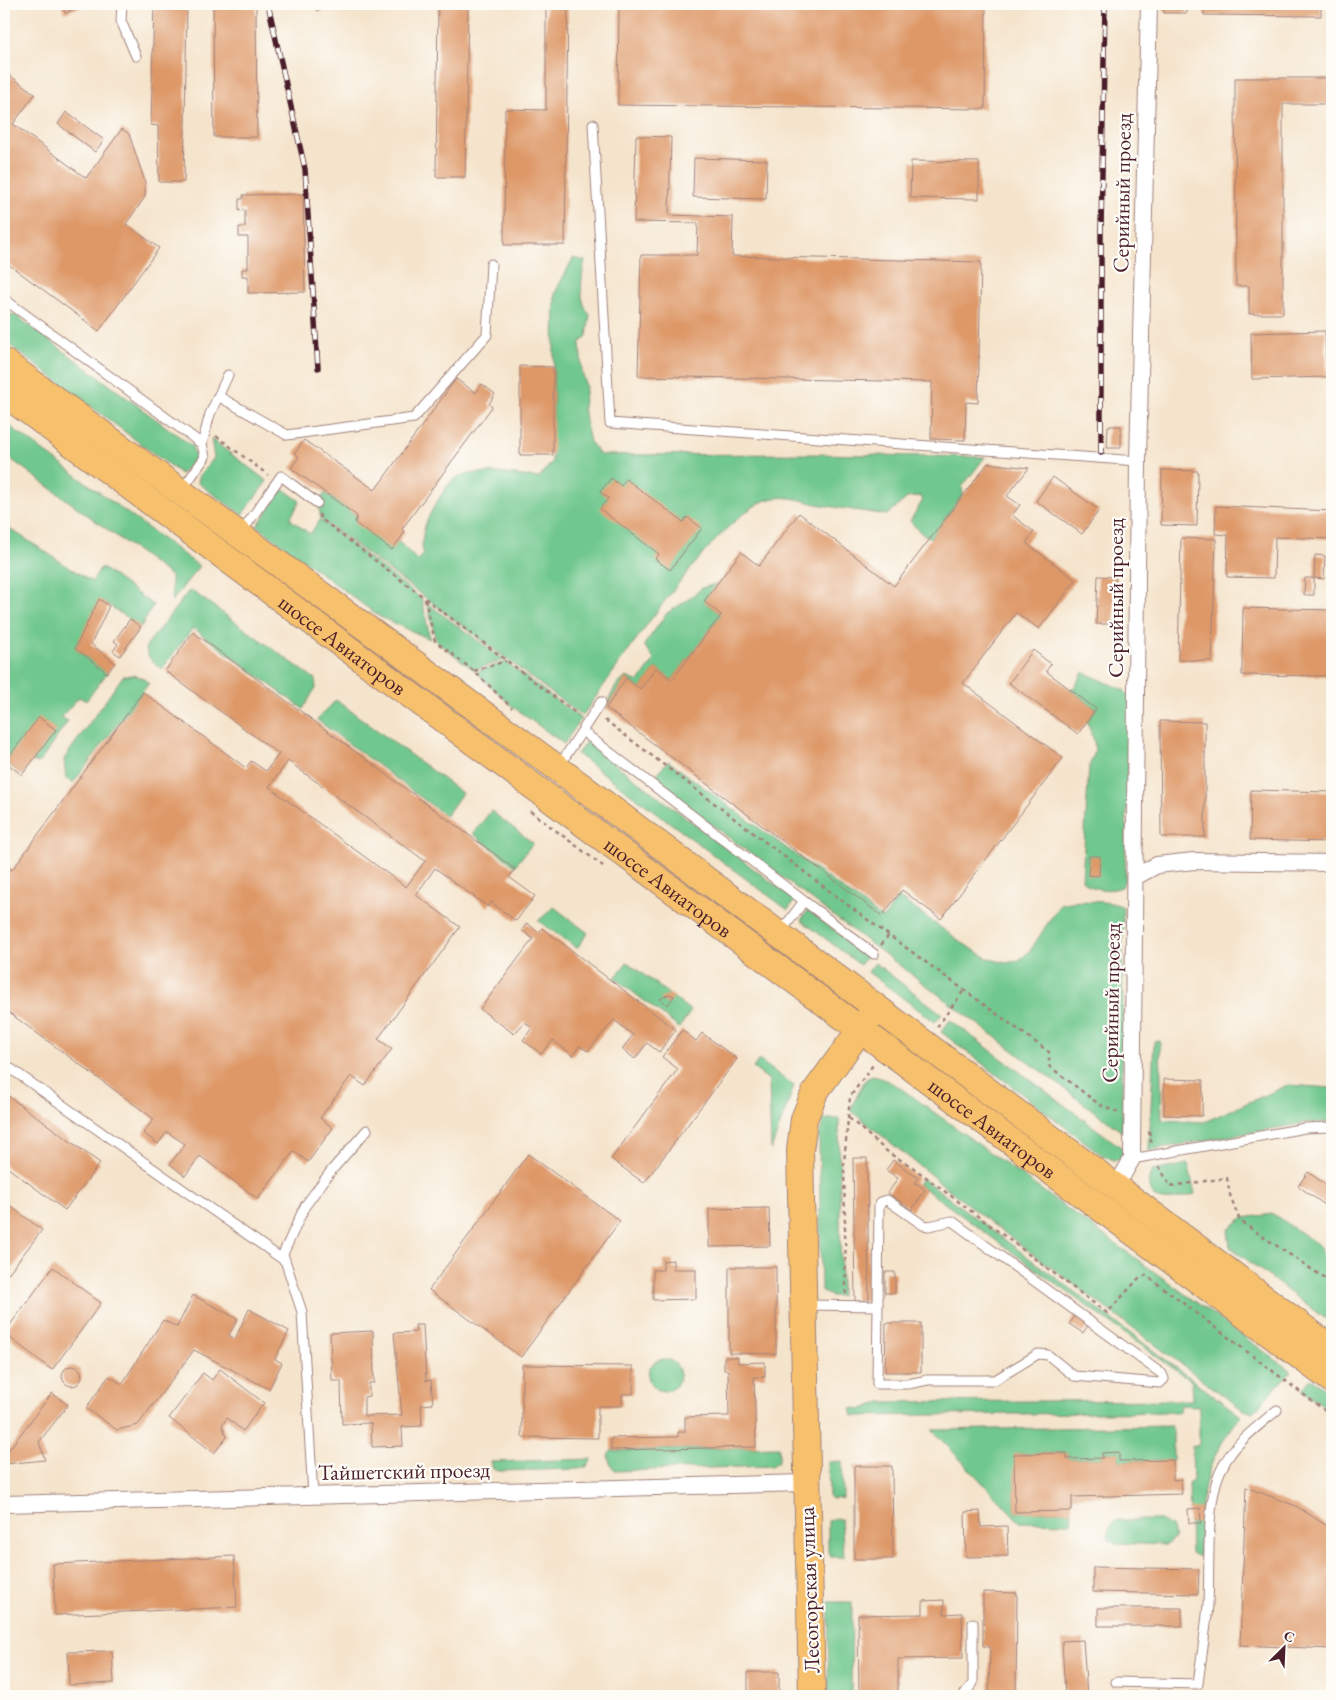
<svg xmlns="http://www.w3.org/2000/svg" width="1336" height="1700" viewBox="0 0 1336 1700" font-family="'EB Garamond',serif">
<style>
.green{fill:#71c88e;stroke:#5e745c}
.building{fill:#de9867;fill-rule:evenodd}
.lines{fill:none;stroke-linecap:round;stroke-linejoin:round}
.service-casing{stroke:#a0827c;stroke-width:11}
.minor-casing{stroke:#a0827c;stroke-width:18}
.primary-casing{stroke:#a0827c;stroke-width:28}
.path{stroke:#a0827c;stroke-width:2.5;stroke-dasharray:4 4;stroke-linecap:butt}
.service{stroke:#fff;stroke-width:9}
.minor{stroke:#fff;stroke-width:16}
.primary{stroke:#f7c06c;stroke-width:26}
.rail-casing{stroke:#4a1f2b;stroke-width:5.5}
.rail{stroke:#fdfcf7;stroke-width:4;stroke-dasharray:11;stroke-linecap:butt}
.labels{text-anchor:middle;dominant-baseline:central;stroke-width:4.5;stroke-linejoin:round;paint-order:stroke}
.street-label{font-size:22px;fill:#4a1f2b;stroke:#fdfcf7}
</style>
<rect width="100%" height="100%" fill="#fdfcf7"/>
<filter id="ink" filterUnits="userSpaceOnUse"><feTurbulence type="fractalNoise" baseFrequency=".02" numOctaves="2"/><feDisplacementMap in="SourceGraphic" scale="10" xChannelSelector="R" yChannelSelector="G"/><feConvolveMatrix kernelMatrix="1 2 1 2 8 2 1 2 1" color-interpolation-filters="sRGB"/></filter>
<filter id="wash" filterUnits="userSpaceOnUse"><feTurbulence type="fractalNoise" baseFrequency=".0096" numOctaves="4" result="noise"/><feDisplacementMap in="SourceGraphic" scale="20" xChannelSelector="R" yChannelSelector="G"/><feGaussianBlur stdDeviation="1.12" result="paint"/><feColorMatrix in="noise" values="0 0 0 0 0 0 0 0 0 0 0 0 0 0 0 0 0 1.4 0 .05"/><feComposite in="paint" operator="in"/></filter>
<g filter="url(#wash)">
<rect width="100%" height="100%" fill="#f5e4cc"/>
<path class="green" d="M573,258L585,261C581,280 578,300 590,315L587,336L580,343L582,372L586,387L583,406L585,419L590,442L600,455L812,454L985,457L962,487L963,494L931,538L921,533L910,521L923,500L920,496L907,498L887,515C867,512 847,509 827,506C808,503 789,494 770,499C718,512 617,669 582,716L321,519L318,503L325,493L357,516L355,523L398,541L418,561L423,555C420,535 425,522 435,505C440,498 444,489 450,483C465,465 518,476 539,478L552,462L555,293Z
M4,313L15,315L192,446L196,458L181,474L4,341Z
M4,422L199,566L172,601L171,576L4,454Z
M211,439L267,481L242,515L198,483L199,476L214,458Z
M283,489L300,501L290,519L310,534L320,520L422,599L430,639L380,617L257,526Z
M4,525L92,582L101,567L153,605L141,627L101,600L75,648L107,673L86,701L79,697L61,717L68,721L39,763L32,761L22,775L5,762L4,764Z
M718,583L704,601L721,615L672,680L656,668L640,689L626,678L605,708L615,687L626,677L639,682L654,660L644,645L667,613L683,603L702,588Z
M192,591L315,679L316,687L303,709L193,628L162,669C153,662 146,658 146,646L188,592Z
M427,603L504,660L474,670L436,641Z
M506,662L581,719L564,744L513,707L476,672Z
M1083,672L1124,690L1130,699L1125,879L1122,887C1110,892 1090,890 1082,880L1089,766C1099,748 1094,740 1087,722L1096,709L1070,689L1075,687Z
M133,675L143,678L149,683L73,783L66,779L64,759L123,676Z
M336,700L462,793L446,816L317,720Z
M586,742L795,900L788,910L577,754Z
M668,761L883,919L898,897L964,944L989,959L1007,963L1019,960L1030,951L1060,904C1071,900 1113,900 1123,907L1122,1132L652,780Z
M491,811L533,843L515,866L473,834Z
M554,907L588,933L577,948L538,921Z
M808,910L867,955L860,965L801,920Z
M627,962L691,1011L679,1028L615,978Z
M875,963L942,1014L935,1022L868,972Z
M950,1020L1122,1148L1124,1159L1114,1160L1102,1155L941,1032Z
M1154,1041H1160L1162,1120L1204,1122L1288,1085L1332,1088V1122L1306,1123L1149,1150Z
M759,1060L794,1086L771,1150L769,1080L753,1068Z
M872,1076C889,1078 902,1090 916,1099L1291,1371L1253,1412L1243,1410L983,1217L850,1110L865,1080Z
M824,1119H839L841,1296H831L821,1291L819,1135Z
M1188,1164L1195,1194C1186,1196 1177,1199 1168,1200C1150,1202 1144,1184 1152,1171Z
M922,1178L1241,1416C1200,1468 1202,1493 1199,1557L1191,1553L1189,1483L1193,1481L1192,1446L1199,1444V1406L1180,1405L1179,1412L853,1416L851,1408L863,1409L881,1402L1193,1400L1192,1382L918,1184Z
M1273,1214L1320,1246L1332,1284V1307L1325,1319L1230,1247L1228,1229L1243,1218Z
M648 1375a16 16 0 1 1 32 0a16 16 0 1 1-32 0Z
M1311,1378L1332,1394V1412L1302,1390Z
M1171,1426L1173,1431V1460L1119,1461V1452L1103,1453V1458L1067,1459V1453L1015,1454V1512L1072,1511L1071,1523L1020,1522L932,1430Z
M779,1447V1461L772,1466L615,1471L610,1463L608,1455L611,1451Z
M592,1459L588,1466L579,1469L499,1471L493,1469L491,1462Z
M842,1461L843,1498L831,1499L829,1497L828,1462Z
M832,1519H841L844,1557H831L828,1552V1521Z
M1118,1520H1161L1171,1526L1175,1538L1166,1545L1116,1543L1109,1540C1106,1531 1109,1524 1118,1520Z
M829,1602H852L851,1696H828Z"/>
<g id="blocks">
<path class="building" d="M61,4H87L65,13Z
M154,4H187L184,182H159L158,126L151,125Z
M213,4H256L257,137H214Z
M315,4H341L317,11Z
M438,4H468L465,177H436Z
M546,4H568L565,245H504L505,109L546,110Z
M619,4H986L985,109L618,105Z
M1164,4H1188L1187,13H1164Z
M1204,4H1321V16L1204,15Z
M4,71L35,94L13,124L86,178L122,129L129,134L145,182V197L126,224L159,248L99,331L4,261Z
M1235,78H1332V104H1283V314H1249V286H1236Z
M66,112L104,140L95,152L58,124Z
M636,136L671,137L669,215L733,217L732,256L981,262L978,403L966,402L965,440L931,439L932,382L638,376L641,255H697L698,223L634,222Z
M694,158L767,160L766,199L693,197Z
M911,161L979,162V199L910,198Z
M303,194L305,292L248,293V276H242V269H248V237H239V227H245V210L239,211V199H243V195Z
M1325,331L1327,377L1252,379L1251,333Z
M520,366L553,367V455H520Z
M456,379L476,393L482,384L495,394L489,404L492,407L402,529L405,532L392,550L355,523L357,516L291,468L299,457L295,453L304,440L375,490Z
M1108,426H1121V448H1107Z
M988,463L1029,468L1007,496L1020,505L1012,515L1034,532L1026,543L1076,580L1039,629L1016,613L963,683L1063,758L941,919L902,890L882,916L606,708L626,678L640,689L656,668L672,680L721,615L704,601L741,552L759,566L799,513L894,586Z
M1162,470L1198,471L1197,526L1161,525Z
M1053,477L1099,510L1082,534L1036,501Z
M611,478L621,486L626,479L683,522L687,517L702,528L670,570L655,559L659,554L600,509L608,498L600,492Z
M1216,506L1332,511V539L1275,537L1274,578L1227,577L1228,535L1215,534Z
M1181,538L1216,539L1212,661L1178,660Z
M1315,555L1325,556L1324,579L1314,578V595H1304L1305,578H1314Z
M1098,576L1116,577L1114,624H1096Z
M99,599L109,606L91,644L115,663L107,673L75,648Z
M1243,608L1332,610V676L1242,675Z
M130,619L141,627L120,656L113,651L118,644L114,641Z
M193,632L515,869L509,877L535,896L516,921L491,902L488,907L435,868L416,895L460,927L378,1039L392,1049L365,1086L351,1076L320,1118L333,1128L308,1162L294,1151L258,1199L200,1156L185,1176L170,1164L185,1144L167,1132L158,1144L143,1133L154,1119L4,1009V864L12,870L143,692L246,768L251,761L266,771L279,754L165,671ZM288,761L425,861L406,887L269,787Z
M1033,650L1051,664L1046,671L1096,709L1078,734L1009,683Z
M39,717L56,730L22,775L5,762Z
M1160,721L1205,722V837H1161Z
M1251,790L1332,792V842L1250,840Z
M1089,856H1100L1099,876L1088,875Z
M527,923L539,933L542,928L676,1030L659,1052L647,1043L635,1059L622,1049L633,1035L614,1020L588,1051L579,1046L573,1056L553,1040L541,1054L523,1040L532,1028L525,1022L514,1034L480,1009L533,939L522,930Z
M669,994L674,996L668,1005L660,999Z
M682,1030L696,1041L702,1033L737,1059L644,1183L611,1159L678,1069L662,1057Z
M1164,1079L1203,1080L1202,1116L1164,1115Z
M4,1093L100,1163L65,1210L4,1165Z
M528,1154L620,1221L521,1357L429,1290Z
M853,1158H867L869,1301H855Z
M893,1160L918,1178L914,1183L918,1184L925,1190L912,1210L888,1193L898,1178L886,1170Z
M1308,1172L1326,1185L1332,1175V1210L1298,1186Z
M4,1201L42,1230L4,1279Z
M769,1208L770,1246L709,1247V1209Z
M673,1260V1269H696V1299L653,1300V1270H663V1261Z
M53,1267L101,1303L52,1370L4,1333Z
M729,1267H776V1354L729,1353Z
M885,1272H895V1293H885Z
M193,1295L238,1319L229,1335L235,1339L249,1309L289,1331L275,1359L282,1363L269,1389L194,1350L138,1425L117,1430L86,1408L109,1376L122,1384L163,1320L177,1327Z
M1076,1315L1089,1324L1083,1333L1069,1324Z
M886,1323H921V1372H885Z
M415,1325H423L426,1381L431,1380L433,1404L421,1405L422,1426L402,1427L403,1446L372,1447L371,1423L342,1424L341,1381H332L330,1333L373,1331L374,1383H369V1396L364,1397V1416L402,1415L394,1333L416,1332Z
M724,1357H738V1363L765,1362V1377H754L756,1447L611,1450V1438L678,1437V1432H685V1417L729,1416L728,1370H724Z
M522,1365L633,1366V1394H622V1406H598V1438L522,1437Z
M62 1376a10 10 0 1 1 20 0a10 10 0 1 1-20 0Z
M220,1369L264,1403L243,1431L227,1418L222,1425L227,1437L214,1453L169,1418L203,1373L212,1380Z
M52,1393L68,1405L39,1442L45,1460L4,1464V1456Z
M1119,1452V1461L1173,1460V1480L1181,1479L1182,1494L1072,1497V1511L1015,1512L1014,1454L1067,1453V1459L1103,1458L1102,1453Z
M854,1466H892L893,1559H854Z
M1246,1487L1296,1506L1332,1529V1649L1240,1645Z
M1200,1508L1201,1523H1189L1188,1509Z
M980,1511L981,1527L1007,1526L1008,1556L966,1557L965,1512Z
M234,1556L237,1607L55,1615L53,1564Z
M1093,1567L1199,1569L1198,1594L1093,1592Z
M983,1592L1017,1593L1016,1696H989L990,1647L983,1646Z
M944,1600V1614L962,1613L963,1658L898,1659V1696H859L858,1615L923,1614V1601Z
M1098,1608H1182V1626H1098Z
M1083,1640L1087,1696H1065L1062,1641Z
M112,1651L114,1683L69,1685L68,1652Z
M748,1672H779V1696H748Z
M1112,1691L1137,1692L1136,1696H1112Z"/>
</g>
</g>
<g filter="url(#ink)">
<use href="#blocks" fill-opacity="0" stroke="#a0827c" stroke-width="1"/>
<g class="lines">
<defs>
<path id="service" d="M122,4L121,21L136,56
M593,124L610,423L1138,461
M4,299L202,444L205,457L182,490
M218,396L287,435L414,418L487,335L491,264
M202,444L210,414L228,375
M241,533L281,476L317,503
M582,731L804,901L780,933
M559,766L601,702
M804,901L874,954
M4,1064L285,1261
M1132,1159L1305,1128L1332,1127
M806,1305L878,1306L879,1207L881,1202L887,1200L923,1225L929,1226L952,1221L1162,1374L1164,1379L1160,1383L1074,1376L1048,1355L1038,1354L995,1380H928L908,1384H877L878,1306
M313,1496L302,1312L283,1254L305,1206L331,1171L367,1130
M1116,1682L1198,1684C1201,1658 1206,1631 1208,1604C1210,1567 1205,1500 1222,1468C1234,1443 1256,1428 1277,1410
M963,1696L973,1683V1623"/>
<path id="minor" d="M1135,877L1157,865L1194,861L1332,863
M1115,1188L1132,1159L1138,461L1149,4
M4,1504L806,1483"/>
<g id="primary">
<path d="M4,362L557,768L1332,1349"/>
<path id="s1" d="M4,393L1332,1380"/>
<path d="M812,1696L800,1150L804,1119L815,1092L871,1015"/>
</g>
</defs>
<use href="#service" class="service-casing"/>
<use href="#minor" class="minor-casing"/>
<use href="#primary" class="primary-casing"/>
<path class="path" d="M216,436L268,475
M319,514L321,519L578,715
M425,599L435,641L474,671L512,708
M474,671L506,661
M605,720L857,912L1049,1052V1066L1100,1105L1118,1112
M530,811L603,866
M881,945L889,935
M937,1027L964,990
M849,1118L890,1154L911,1166L1107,1313L1139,1278L1146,1275L1332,1416
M1149,1131L1152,1145
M1159,1166L1170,1186L1227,1178L1230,1195L1240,1221L1332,1283
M846,1294L844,1163L850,1097L873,1065"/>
<use href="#service" class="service"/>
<use href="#minor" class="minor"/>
<use href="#primary" class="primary"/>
<defs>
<path id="rail" d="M268,4L305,169L318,368
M1101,453V231L1105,4"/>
</defs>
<use href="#rail" class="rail-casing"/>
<use href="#rail" class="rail"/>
</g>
</g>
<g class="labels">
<g class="street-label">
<text transform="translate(1122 193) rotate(-89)">Серийный проезд</text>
<text transform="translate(1115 598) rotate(-90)">Серийный проезд</text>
<text stroke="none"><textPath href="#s1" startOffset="422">шоссе Авиаторов</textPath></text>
<text stroke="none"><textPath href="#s1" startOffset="828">шоссе Авиаторов</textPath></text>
<text transform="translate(1111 1003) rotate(-89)">Серийный проезд</text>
<text stroke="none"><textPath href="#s1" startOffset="1232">шоссе Авиаторов</textPath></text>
<text transform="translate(404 1471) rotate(-1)">Тайшетский проезд</text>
<text transform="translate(809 1590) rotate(-92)">Лесогорская улица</text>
</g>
</g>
<rect width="1336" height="1700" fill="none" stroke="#fdfcf7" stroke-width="20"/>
<g transform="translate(1284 1648) rotate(24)" stroke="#fdfcf7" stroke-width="4" paint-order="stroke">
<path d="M0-4L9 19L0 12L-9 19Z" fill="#4a1f2b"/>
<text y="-8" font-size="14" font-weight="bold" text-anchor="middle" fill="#4a1f2b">С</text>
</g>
</svg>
